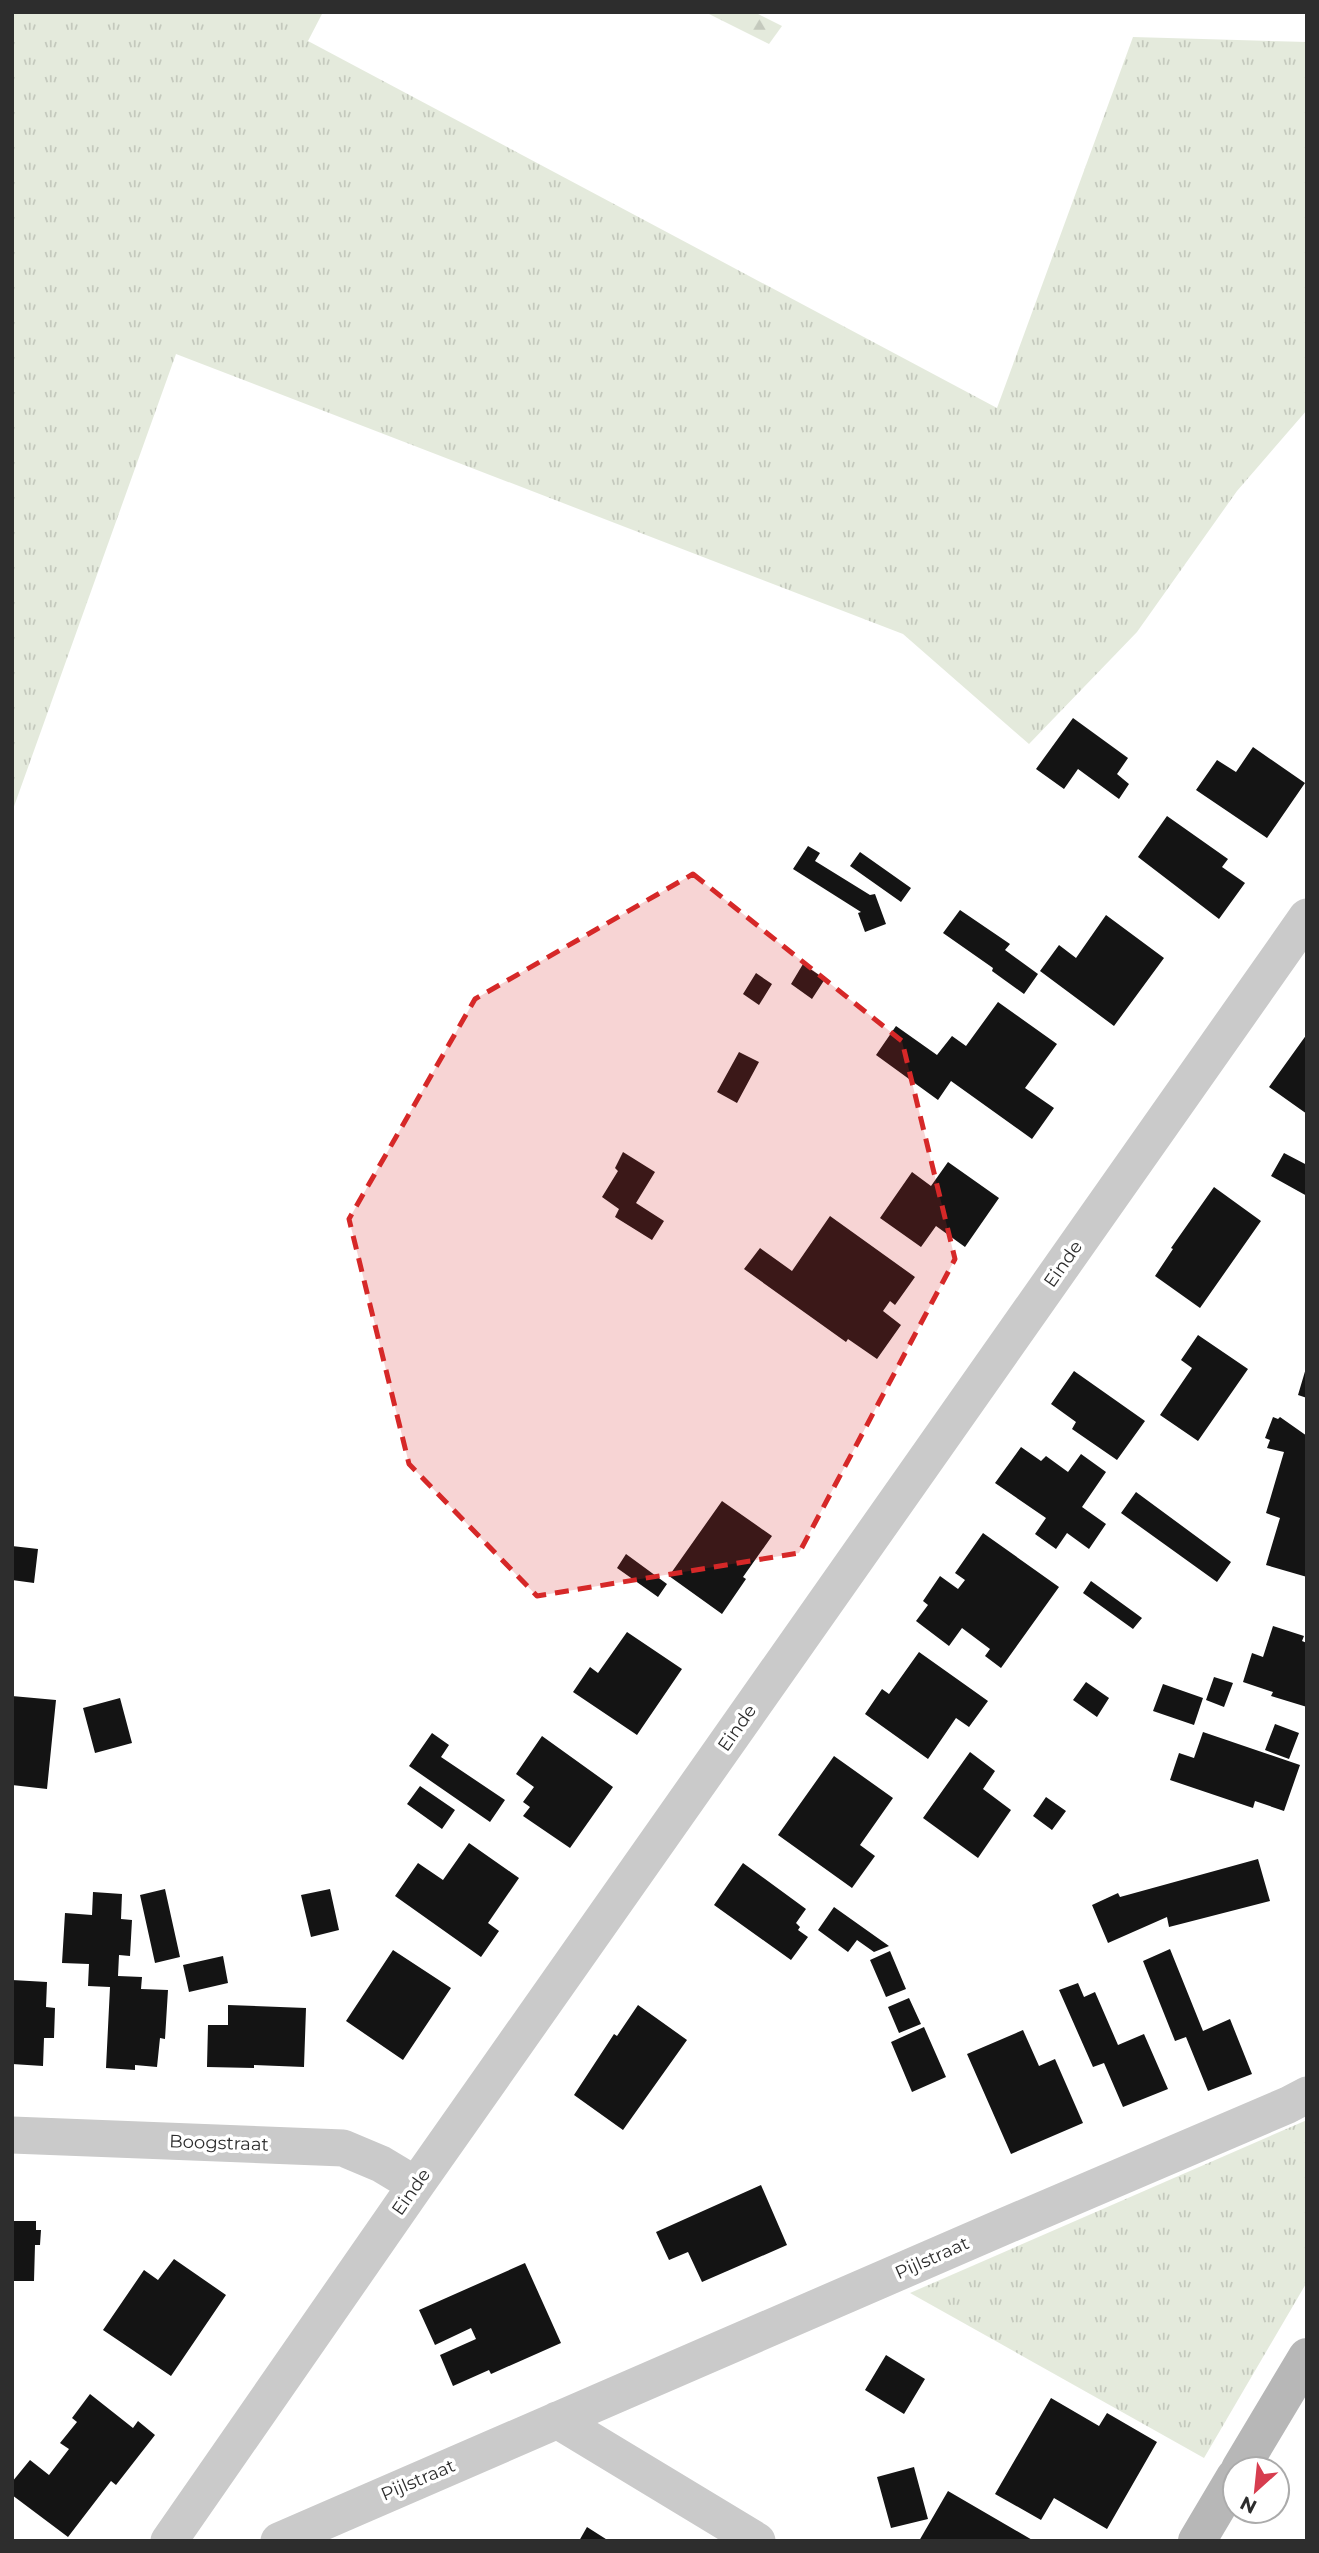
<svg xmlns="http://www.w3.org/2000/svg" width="1319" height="2553" viewBox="0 0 1319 2553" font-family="Montserrat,sans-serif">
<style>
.grass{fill:url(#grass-tufts)}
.forest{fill:url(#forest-firs)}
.building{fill:#141414}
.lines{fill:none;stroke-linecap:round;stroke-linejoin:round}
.minor{stroke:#cacaca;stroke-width:37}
.secondary{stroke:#b7b7b7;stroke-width:38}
.marked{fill:#d62828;fill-opacity:0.2;stroke:#d62828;stroke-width:5;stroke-dasharray:14 9;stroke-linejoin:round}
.labels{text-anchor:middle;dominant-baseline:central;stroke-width:7;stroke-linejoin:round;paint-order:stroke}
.street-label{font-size:18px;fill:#2d2d2d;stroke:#fff}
</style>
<defs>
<pattern id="grass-tufts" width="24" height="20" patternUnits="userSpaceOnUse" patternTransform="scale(1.75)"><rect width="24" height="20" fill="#e4eadc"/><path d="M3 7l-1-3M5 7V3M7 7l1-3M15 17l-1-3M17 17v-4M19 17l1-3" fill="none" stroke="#c4c9bd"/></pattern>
<pattern id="forest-firs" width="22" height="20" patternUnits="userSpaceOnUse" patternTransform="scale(1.75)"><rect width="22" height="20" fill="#e4eadc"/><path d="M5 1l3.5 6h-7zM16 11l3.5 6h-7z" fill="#c4c9bd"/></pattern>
</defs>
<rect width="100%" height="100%" fill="#fff"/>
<path class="grass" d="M12,12H323L308,41L997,408L1133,37L1307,42V410L1237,491L1137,632L1029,744L903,634L176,354L12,812Z
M1307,2120V2282L1204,2458L910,2293Z"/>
<path class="forest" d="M705,12H754L782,26L769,44Z"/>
<path class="building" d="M1073,718L1128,758L1117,774L1129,784L1119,799L1078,769L1064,789L1036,769Z
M1253,747L1305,783L1267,838L1196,790L1217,760L1236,772Z
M1167,816L1228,859L1222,867L1245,883L1219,919L1138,857Z
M808,846L820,853L815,861L870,895L875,894L886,924L865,932L858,913L861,912L793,869Z
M860,852L911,888L901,902L850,866Z
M960,910L1010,944L1005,950L1038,974L1024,994L992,971L993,968L943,933Z
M1106,915L1164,958L1114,1026L1040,971L1059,945L1076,958Z
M803,964L825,979L812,999L791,984Z
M756,973L772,984L759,1005L743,994Z
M998,1002L1057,1044L1025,1088L1054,1108L1032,1139L951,1081L938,1100L876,1055L896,1026L937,1055L952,1036L966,1046Z
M1307,1034V1114L1269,1087Z
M739,1052L759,1062L737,1103L717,1092Z
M623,1152L655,1172L636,1203L664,1221L652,1240L615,1217L619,1209L602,1197L618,1171L615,1168Z
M1284,1153L1307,1165V1196L1271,1176Z
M948,1162L999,1198L965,1247L936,1226L921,1247L880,1218L912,1172L931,1186Z
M1214,1187L1261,1221L1200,1308L1155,1276L1173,1249L1171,1248Z
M830,1216L915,1277L895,1305L890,1301L883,1311L901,1325L877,1359L848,1339L846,1342L744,1269L760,1248L792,1271Z
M1198,1335L1248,1369L1198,1441L1160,1415L1192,1368L1181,1360Z
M1306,1368L1307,1369V1398L1298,1395Z
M1074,1371L1145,1421L1117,1460L1072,1429L1076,1422L1051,1404Z
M1273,1417L1278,1419L1280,1417L1307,1436V1577L1266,1565L1280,1518L1266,1513L1284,1452L1267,1448L1270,1440L1265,1438Z
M1021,1447L1041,1461L1046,1456L1068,1472L1081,1454L1106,1472L1082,1507L1106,1524L1089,1549L1067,1533L1056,1549L1035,1534L1046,1518L995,1483Z
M1136,1492L1231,1562L1217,1582L1121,1513Z
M722,1501L772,1536L743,1577L746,1579L722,1614L669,1576Z
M983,1533L1059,1587L1001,1668L985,1656L990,1649L962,1628L949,1646L916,1621L928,1605L923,1601L940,1576L958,1589L965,1580L955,1573Z
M12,1546L38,1549L34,1583L12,1580Z
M626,1554L667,1584L658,1597L617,1568Z
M1091,1581L1142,1618L1133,1629L1083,1593Z
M1273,1626L1304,1636L1302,1641L1307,1643V1707L1271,1696L1273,1692L1243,1682L1252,1653L1263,1657Z
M627,1632L682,1669L637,1735L573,1692L590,1667L598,1673Z
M919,1652L988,1701L969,1727L956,1718L928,1759L865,1714L882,1689L889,1694Z
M1214,1677L1233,1683L1224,1707L1206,1700Z
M1086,1682L1109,1698L1097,1717L1073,1700Z
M1163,1684L1203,1698L1194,1725L1153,1711Z
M12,1696L56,1700L47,1789L12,1785Z
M120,1698L132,1743L95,1753L83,1708Z
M1275,1724L1299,1733L1289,1759L1265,1750Z
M1203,1732L1300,1765L1284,1811L1255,1801L1253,1808L1170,1780L1179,1753L1194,1758Z
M432,1733L449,1745L441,1757L505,1800L490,1822L409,1766Z
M542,1736L613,1787L570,1848L523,1816L530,1807L523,1802L534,1787L516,1774Z
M970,1752L995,1771L983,1789L1011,1810L978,1858L923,1818Z
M834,1756L893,1798L860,1845L875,1856L852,1888L778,1835Z
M420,1786L455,1810L442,1829L407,1804Z
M1046,1797L1066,1811L1052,1830L1033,1816Z
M469,1843L519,1878L488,1923L499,1931L481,1957L395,1896L418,1863L443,1880Z
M1258,1859L1270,1901L1169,1927L1167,1917L1108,1943L1092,1905L1118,1893L1120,1897Z
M743,1863L806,1909L796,1923L800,1927L798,1930L808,1937L791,1960L714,1905Z
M165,1889L180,1957L155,1963L140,1895Z
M330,1889L339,1930L311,1937L301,1895Z
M93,1892L122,1894L121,1919L132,1920L130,1956L119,1955L118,1976L142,1977L141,1989L168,1990L165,2039L160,2038L157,2067L135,2065V2070L106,2068L110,1987L88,1986L89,1964L62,1963L65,1913L92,1915Z
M834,1907L889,1946L874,1952L857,1940L848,1952L818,1930Z
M1170,1949L1203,2031L1230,2019L1252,2074L1208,2091L1186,2037L1175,2041L1143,1961Z
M393,1950L451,1988L403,2060L346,2021Z
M890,1951L906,1989L886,1997L870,1960Z
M223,1956L228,1983L189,1992L183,1965Z
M12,1980L47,1982L46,2007L55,2008L54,2038H44L43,2066L12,2064Z
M1078,1983L1084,1997L1095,1992L1118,2045L1144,2034L1168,2089L1123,2107L1104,2063L1093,2067L1059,1990Z
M909,1998L921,2024L899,2033L888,2007Z
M228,2005L306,2008L304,2067L254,2065V2068L207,2067L208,2025H228Z
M638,2005L687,2040L623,2130L574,2095L614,2034L617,2036Z
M924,2027L946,2077L912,2092L891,2042Z
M1023,2030L1039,2066L1055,2059L1083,2123L1011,2154L967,2054Z
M761,2185L787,2245L702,2282L688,2252L669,2260L656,2232Z
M12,2221H36V2230H41L40,2245H35L34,2281H12Z
M174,2259L226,2295L171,2376L103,2330L144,2270L158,2280Z
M525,2263L561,2343L491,2374L489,2370L453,2386L440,2355L476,2339L471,2328L435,2345L419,2310Z
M886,2355L925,2379L904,2414L865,2390Z
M90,2394L133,2428L138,2421L155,2435L116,2485L111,2481L68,2537L12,2495V2482L30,2460L49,2475L69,2449L60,2443L77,2422L72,2418Z
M1051,2398L1099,2426L1107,2413L1157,2442L1107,2529L1054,2498L1041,2520L995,2494Z
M914,2467L928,2519L891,2528L877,2477Z
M948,2491L1034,2541H919Z
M587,2527L609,2541H579Z"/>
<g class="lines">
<path class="minor" d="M12,2135L343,2148L381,2164L416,2185
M557,2420L757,2541
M169,2541L416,2185L1307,917
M279,2541L998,2229L1288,2105L1307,2095"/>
<path class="secondary" d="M1240,2469L1307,2357
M1197,2541L1235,2477"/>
</g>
<path class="marked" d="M693,874L902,1041L955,1259L799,1553L537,1596L409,1464L349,1219L475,999Z"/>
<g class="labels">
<g class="street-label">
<text transform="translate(1063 1264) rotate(-55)">Einde</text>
<text transform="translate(737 1728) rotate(-55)">Einde</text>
<text transform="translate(219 2143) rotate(2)">Boogstraat</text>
<text transform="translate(411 2192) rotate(-55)">Einde</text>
<text transform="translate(932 2258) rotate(-24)">Pijlstraat</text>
<text transform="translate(418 2480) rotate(-23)">Pijlstraat</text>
</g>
</g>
<rect width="1319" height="2553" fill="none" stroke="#2d2d2d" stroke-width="28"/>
<g transform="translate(1256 2490) rotate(207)"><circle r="33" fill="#ffffff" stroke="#ababab" stroke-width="2"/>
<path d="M0-5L12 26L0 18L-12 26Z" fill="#d73d4f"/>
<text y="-10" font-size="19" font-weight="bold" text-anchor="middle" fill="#2d2d2d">N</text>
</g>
</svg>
